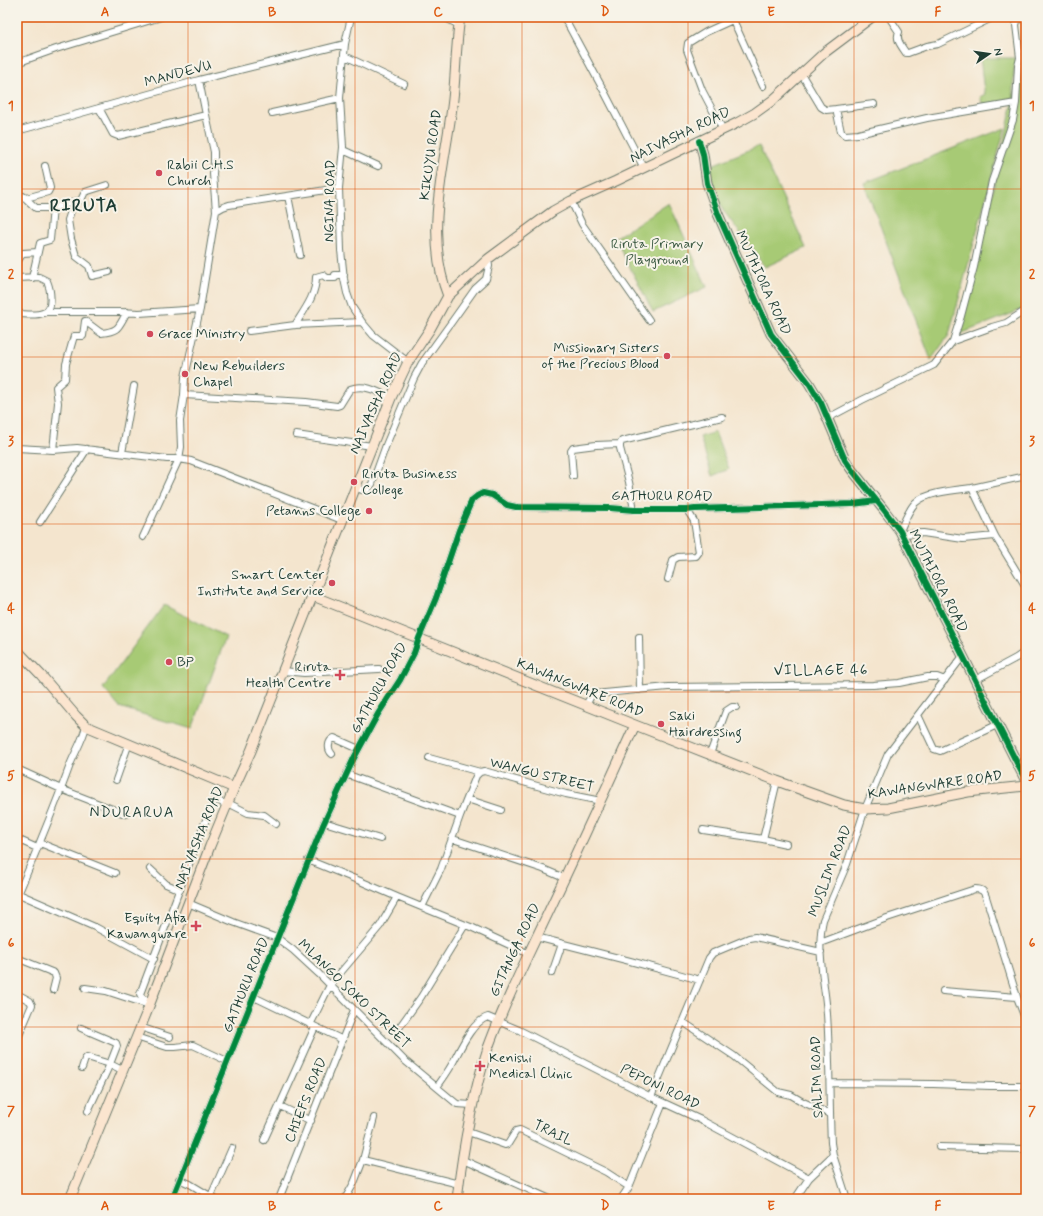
<svg xmlns="http://www.w3.org/2000/svg" width="1043" height="1216" viewBox="0 0 1043 1216" font-family="Mynerve,sans-serif">
<style>
.green{fill:#a7ca74;stroke:#638454}
.lines{fill:none;stroke-linecap:round;stroke-linejoin:round}
.street-casing{stroke:#6a786a;stroke-width:8}
.secondary-casing{stroke:#6a786a;stroke-width:11}
.street{stroke:#fff;stroke-width:6}
.secondary{stroke:#fbe5cf;stroke-width:9}
.cycleway-casing{stroke:#f7f3e8;stroke-width:8}
.cycleway{stroke:#00873e;stroke-width:6}
.grid{fill:none;stroke:#de580e;stroke-width:1;stroke-opacity:0.55}
.poi-dot{fill:#d1495b;stroke:#f7f3e8;stroke-width:1.5}
.labels{text-anchor:middle;dominant-baseline:central;stroke-width:4;stroke-linejoin:round;paint-order:stroke}
.street-label{font-size:14px;fill:#1f3d34;stroke:#f7f3e8}
.poi-label{font-size:14px;fill:#1f3d34;stroke:#f7f3e8;text-anchor:start}
.park-label{font-size:14px;fill:#3a5941;stroke:#f7f3e8}
.neighbourhood-label{font-size:15px;letter-spacing:1px;fill:#1f3d34;stroke:#f7f3e8}
.district-label{font-size:18px;font-weight:bold;letter-spacing:1px;fill:#1f3d34;stroke:#f7f3e8}
.neatline{fill:none;stroke:#de580e;stroke-width:1.5}
.grid-label{font-size:13px;text-anchor:middle;font-weight:bold;fill:#de580e}
</style>
<rect width="100%" height="100%" fill="#f7f3e8"/>
<filter id="ink" filterUnits="userSpaceOnUse"><feTurbulence type="fractalNoise" baseFrequency=".025" numOctaves="2"/><feDisplacementMap in="SourceGraphic" scale="8" xChannelSelector="R" yChannelSelector="G"/><feConvolveMatrix kernelMatrix="1 2 1 2 8 2 1 2 1" color-interpolation-filters="sRGB"/></filter>
<filter id="wash" filterUnits="userSpaceOnUse"><feTurbulence type="fractalNoise" baseFrequency=".012" numOctaves="4" result="noise"/><feDisplacementMap in="SourceGraphic" scale="16" xChannelSelector="R" yChannelSelector="G"/><feGaussianBlur stdDeviation="0.9" result="paint"/><feColorMatrix in="noise" values="0 0 0 0 0 0 0 0 0 0 0 0 0 0 0 0 0 1.4 0 .05"/><feComposite in="paint" operator="in"/></filter>
<g filter="url(#wash)">
<rect width="100%" height="100%" fill="#f4e5ce"/>
<path class="green" d="M980,58H1015L1012,101L983,105L980,97L985,94C982,82 982,70 980,58Z
M1026,58V308L960,334L1023,59Z
M1005,128L949,335L931,360L864,183Z
M759,146L806,248L765,267L723,210L707,167Z
M669,203L707,287L653,312L615,238Z
M715,432L729,469L712,476L700,437Z
M164,605L226,637L192,729L119,707L103,688Z"/>
</g>
<g filter="url(#ink)">
<g class="lines">
<defs>
<path id="street" d="M351,17L345,44L340,98L343,147L339,188L341,250L344,279L347,293L352,307L362,322L373,335L408,362
M444,17L459,25
M564,17L605,93L644,168
M889,17L899,32C895,39 902,47 906,53H908L927,46L938,44L994,17
M733,20L763,86
M345,56L404,84
M17,63L56,49L161,17
M802,75L821,107L826,110L836,109L841,132L845,135L858,134L927,118L1016,103
M199,80L206,115
M99,108L113,134L118,136L206,115L214,152V161L213,174L216,211
M836,109L874,104
M272,113L340,98
M723,130L702,90L687,50L688,43L706,32L739,17
M17,131L199,80L345,44
M343,150L378,166
M17,194L23,196L36,208H53
M288,196L300,255
M26,198L48,192L50,188L45,166
M571,201L582,224L649,320
M74,202L68,220L71,239L76,256L89,266L92,276L109,272
M17,262L23,253L38,252
M17,278L39,277L47,281C50,288 55,310 43,313C36,316 25,314 17,314
M32,278L40,243L50,240L53,208L81,200L85,192L107,185
M46,312H120L139,313L200,309
M295,325C305,309 316,295 316,277L323,275L327,278H335V275H344
M249,331L295,325L362,322
M953,341L961,316L974,267L992,181L1013,120L1016,103L1018,66L1020,58L1016,25L1018,17
M184,395L306,402L337,406L340,405L350,389C365,384 377,391 391,398
M828,418L862,400L934,365L953,341L992,327L1006,323L1026,310
M296,435L372,446
M17,448L53,450L77,448L167,459H179L191,461L342,520
M53,450L58,403L56,387L65,379L66,364L74,336H83L85,321L101,333C120,331 118,327 127,312
M122,453L134,386
M573,476L571,451L573,448L596,445L620,444
M355,487L362,490H367L372,484L386,445L414,378L422,363L453,320L475,289L486,279L489,266L488,259
M972,488L1026,476
M634,510L629,482L620,448V444L622,441L722,417
M40,522L87,449
M900,531C904,522 908,511 915,503C927,492 956,490 972,488L995,536L1026,587
M901,534L923,533L963,539L995,536
M143,537L179,459L181,447L180,421L184,395L185,377L200,309L216,211L223,207L229,205L339,188
M668,579L673,560L678,557L696,556L699,552L694,521L687,510
M639,637L640,690
M283,671L304,673L379,669
M975,680L1016,658L1026,651
M586,705L591,696L594,694L668,687L873,685L899,683L928,677H937L945,680
M918,715L934,749L940,751L997,725
M332,754C327,749 328,741 334,738L359,749
M710,754L726,711L732,707H736
M429,758L480,772
M17,769L61,789L125,814
M346,774L460,816L476,776L480,772L484,771L566,794L601,801
M116,780L129,743
M777,781L763,839L786,844
M467,799L501,810
M228,803L248,813L264,815L276,824
M324,822L380,839
M703,830L763,839
M17,839L37,848
M453,839L543,869L564,878
M40,843L115,873
M308,860L360,881L397,897
M150,869L166,884L180,890
M19,894L97,928L154,959
M17,897C35,854 54,810 70,765C75,752 83,740 86,726
M188,903L233,922L277,938L293,950L319,974L404,1060L457,1104L472,1105
M422,907L441,869L460,816
M536,937L630,961L700,980
M820,943L887,918L975,889C982,889 984,891 986,897L1017,997L1026,1021
M17,958L54,973L56,978L53,990
M552,973L562,944
M85,988L106,991L149,1005
M943,991L1017,997
M17,994L30,1001L32,1005L17,1040
M254,997L343,1040
M150,1002L142,998L140,994L203,827L214,801L217,800L227,805
M683,1022L734,1056L778,1092L791,1095L803,1102L830,1114
M310,1025L330,985L380,926L397,897L473,928L529,954
M140,1027L170,1037
M81,1028L116,1043L117,1046L110,1064L122,1070
M396,1032L421,997L465,925
M136,1037L167,1047H175L193,1045L227,1061
M82,1068L85,1059L87,1057L110,1064L88,1111
M830,1083L933,1084L990,1086H1026
M437,1087C442,1080 447,1073 451,1066C459,1052 471,1022 488,1017L519,1030L651,1097L701,1120L809,1178
M651,1097L709,958L713,953L749,938L755,937L821,952
M280,1106L311,1121
M468,1132L505,1145L508,1144L516,1131L520,1130L606,1172L629,1187
M264,1140L315,1027
M939,1147L1026,1149
M363,1160L374,1118
M463,1160L550,1199
M179,1179L190,1184L215,1199
M211,1196L232,1148
M172,1199L323,825L354,758L378,714L400,680L414,653L419,638L436,598L459,530L472,500L477,496L483,493L492,495L507,505L516,507L610,508L634,510H687L695,509L853,504L876,501
M279,1199L354,1010
M345,1199L354,1183L363,1160L459,1184
M621,1199L629,1187L663,1103
M795,1199L809,1178L833,1155
M847,1199L833,1155L831,1143C829,1100 830,1057 827,1014C825,984 816,950 823,920L847,864L865,809L888,754L963,656"/>
<path id="secondary" d="M699,141L703,154L707,183L718,214L771,334L809,383L821,403L845,460L852,470L884,510L900,531L1026,781
M448,296C423,233 446,163 453,99C456,72 456,44 460,17
M313,596L635,725L777,781L844,805L865,809L888,808L968,792L1026,786
M17,650L41,675L76,716L86,726L234,788
M70,1199L146,1014L210,846L234,788L251,751L391,398L408,362L430,329L448,296L488,259L553,211L571,201L616,181L737,123L755,113L773,100L824,53L872,17
M457,1199C463,1148 472,1097 488,1048C500,1015 514,985 529,953C565,878 600,802 635,725"/>
</defs>
<use href="#street" class="street-casing"/>
<use href="#secondary" class="secondary-casing"/>
<use href="#street" class="street"/>
<use href="#secondary" class="secondary"/>
<defs>
<path id="cycleway" d="M699,141L703,154L707,183L718,214L771,334L809,383L821,403L845,460L852,470L884,510L900,531L1026,781
M172,1199L323,825L354,758L378,714L400,680L414,653L419,638L436,598L459,530L472,500L477,496L483,493L492,495L507,505L516,507L610,508L634,510H687L695,509L853,504L876,501"/>
</defs>
<use href="#cycleway" class="cycleway-casing"/>
<use href="#cycleway" class="cycleway"/>
</g>
</g>
<path class="grid" d="M188,17V1199M355,17V1199M522,17V1199M688,17V1199M854,17V1199M17,189H1026M17,357H1026M17,524H1026M17,692H1026M17,859H1026M17,1027H1026"/>
<g class="poi-dot">
<circle cx="159" cy="173" r="4"/>
<circle cx="150" cy="334" r="4"/>
<circle cx="667" cy="356" r="4"/>
<circle cx="185" cy="374" r="4"/>
<circle cx="354" cy="482" r="4"/>
<circle cx="369" cy="511" r="4"/>
<circle cx="332" cy="583" r="4"/>
<circle cx="169" cy="662" r="4"/>
<path d="M338 669h4v4h4v4h-4v4h-4v-4h-4v-4h4z"/>
<circle cx="661" cy="724" r="4"/>
<path d="M194 920h4v4h4v4h-4v4h-4v-4h-4v-4h4z"/>
<path d="M478 1060h4v4h4v4h-4v4h-4v-4h-4v-4h4z"/>
</g>
<g class="labels">
<g class="street-label">
<text transform="translate(178 74) rotate(-15)">MANDEVU</text>
<text transform="translate(680 135) rotate(-26)">NAIVASHA ROAD</text>
<text transform="translate(431 155) rotate(-82)">KIKUYU ROAD</text>
<text transform="translate(330 201) rotate(-89)">NGINA ROAD</text>
<text transform="translate(763 283) rotate(65)">MUTHIORA ROAD</text>
<text transform="translate(376 403) rotate(-66)">NAIVASHA ROAD</text>
<text x="662" y="496">GATHURU ROAD</text>
<text transform="translate(938 581) rotate(63)">MUTHIORA ROAD</text>
<text transform="translate(379 688) rotate(-61)">GATHURU ROAD</text>
<text transform="translate(580 688) rotate(22)">KAWANGWARE ROAD</text>
<text transform="translate(542 775) rotate(14)">WANGU STREET</text>
<text transform="translate(935 785) rotate(-8)">KAWANGWARE ROAD</text>
<text transform="translate(199 838) rotate(-68)">NAIVASHA ROAD</text>
<text transform="translate(830 871) rotate(-69)">MUSLIM ROAD</text>
<text transform="translate(515 950) rotate(-65)">GITANGA ROAD</text>
<text transform="translate(246 985) rotate(-68)">GATHURU ROAD</text>
<text transform="translate(354 994) rotate(44)">MLANGO SOKO STREET</text>
<text transform="translate(817 1077) rotate(-92)">SALIM ROAD</text>
<text transform="translate(660 1087) rotate(26)">PEPONI ROAD</text>
<text transform="translate(306 1100) rotate(-68)">CHIEFS ROAD</text>
<text transform="translate(553 1133) rotate(26)">TRAIL</text>
</g>
<g class="poi-label">
<text x="167" y="165">Rabii C.H.S<tspan x="167" dy="16">Church</tspan></text>
<text x="158" y="334">Grace Ministry</text>
<text x="659" y="348" text-anchor="end">Missionary Sisters<tspan x="659" dy="16">of the Precious Blood</tspan></text>
<text x="193" y="366">New Rebuilders<tspan x="193" dy="16">Chapel</tspan></text>
<text x="362" y="474">Riruta Business<tspan x="362" dy="16">College</tspan></text>
<text x="361" y="511" text-anchor="end">Petanns College</text>
<text x="324" y="575" text-anchor="end">Smart Center<tspan x="324" dy="16">Institute and Service</tspan></text>
<text x="177" y="662">BP</text>
<text x="331" y="667" text-anchor="end">Riruta<tspan x="331" dy="16">Health Centre</tspan></text>
<text x="669" y="716">Saki<tspan x="669" dy="16">Hairdressing</tspan></text>
<text x="187" y="918" text-anchor="end">Equity Afia<tspan x="187" dy="16">Kawangware</tspan></text>
<text x="489" y="1058">Kenishi<tspan x="489" dy="16">Medical Clinic</tspan></text>
</g>
<g class="park-label">
<text x="657" y="244">Riruta Primary<tspan x="657" dy="16">Playground</tspan></text>
</g>
<g class="neighbourhood-label">
<text x="821" y="671">VILLAGE 46</text>
<text x="132" y="813">NDURARUA</text>
</g>
<g class="district-label">
<text x="84" y="206">RIRUTA</text>
</g>
</g>
<rect width="1043" height="1216" fill="none" stroke="#f7f3e8" stroke-width="44"/>
<g transform="translate(989 54) rotate(77)" stroke="#f7f3e8" stroke-width="3" paint-order="stroke">
<path d="M0-3L7 15L0 10L-7 15Z" fill="#1f3d34"/>
<text y="-6" font-size="11" font-weight="bold" text-anchor="middle" fill="#1f3d34">N</text>
</g>
<rect x="22" y="22" width="999" height="1172" class="neatline"/>
<g class="grid-label">
<text x="105" y="16">A</text>
<text x="272" y="16">B</text>
<text x="438" y="16">C</text>
<text x="605" y="16">D</text>
<text x="771" y="16">E</text>
<text x="938" y="16">F</text>
<text x="11" y="110">1</text>
<text x="1032" y="110">1</text>
<text x="11" y="278">2</text>
<text x="1032" y="278">2</text>
<text x="11" y="445">3</text>
<text x="1032" y="445">3</text>
<text x="11" y="613">4</text>
<text x="1032" y="613">4</text>
<text x="11" y="780">5</text>
<text x="1032" y="780">5</text>
<text x="11" y="947">6</text>
<text x="1032" y="947">6</text>
<text x="11" y="1115">7</text>
<text x="1032" y="1115">7</text>
<text x="105" y="1210">A</text>
<text x="272" y="1210">B</text>
<text x="438" y="1210">C</text>
<text x="605" y="1210">D</text>
<text x="771" y="1210">E</text>
<text x="938" y="1210">F</text>
</g>
</svg>
